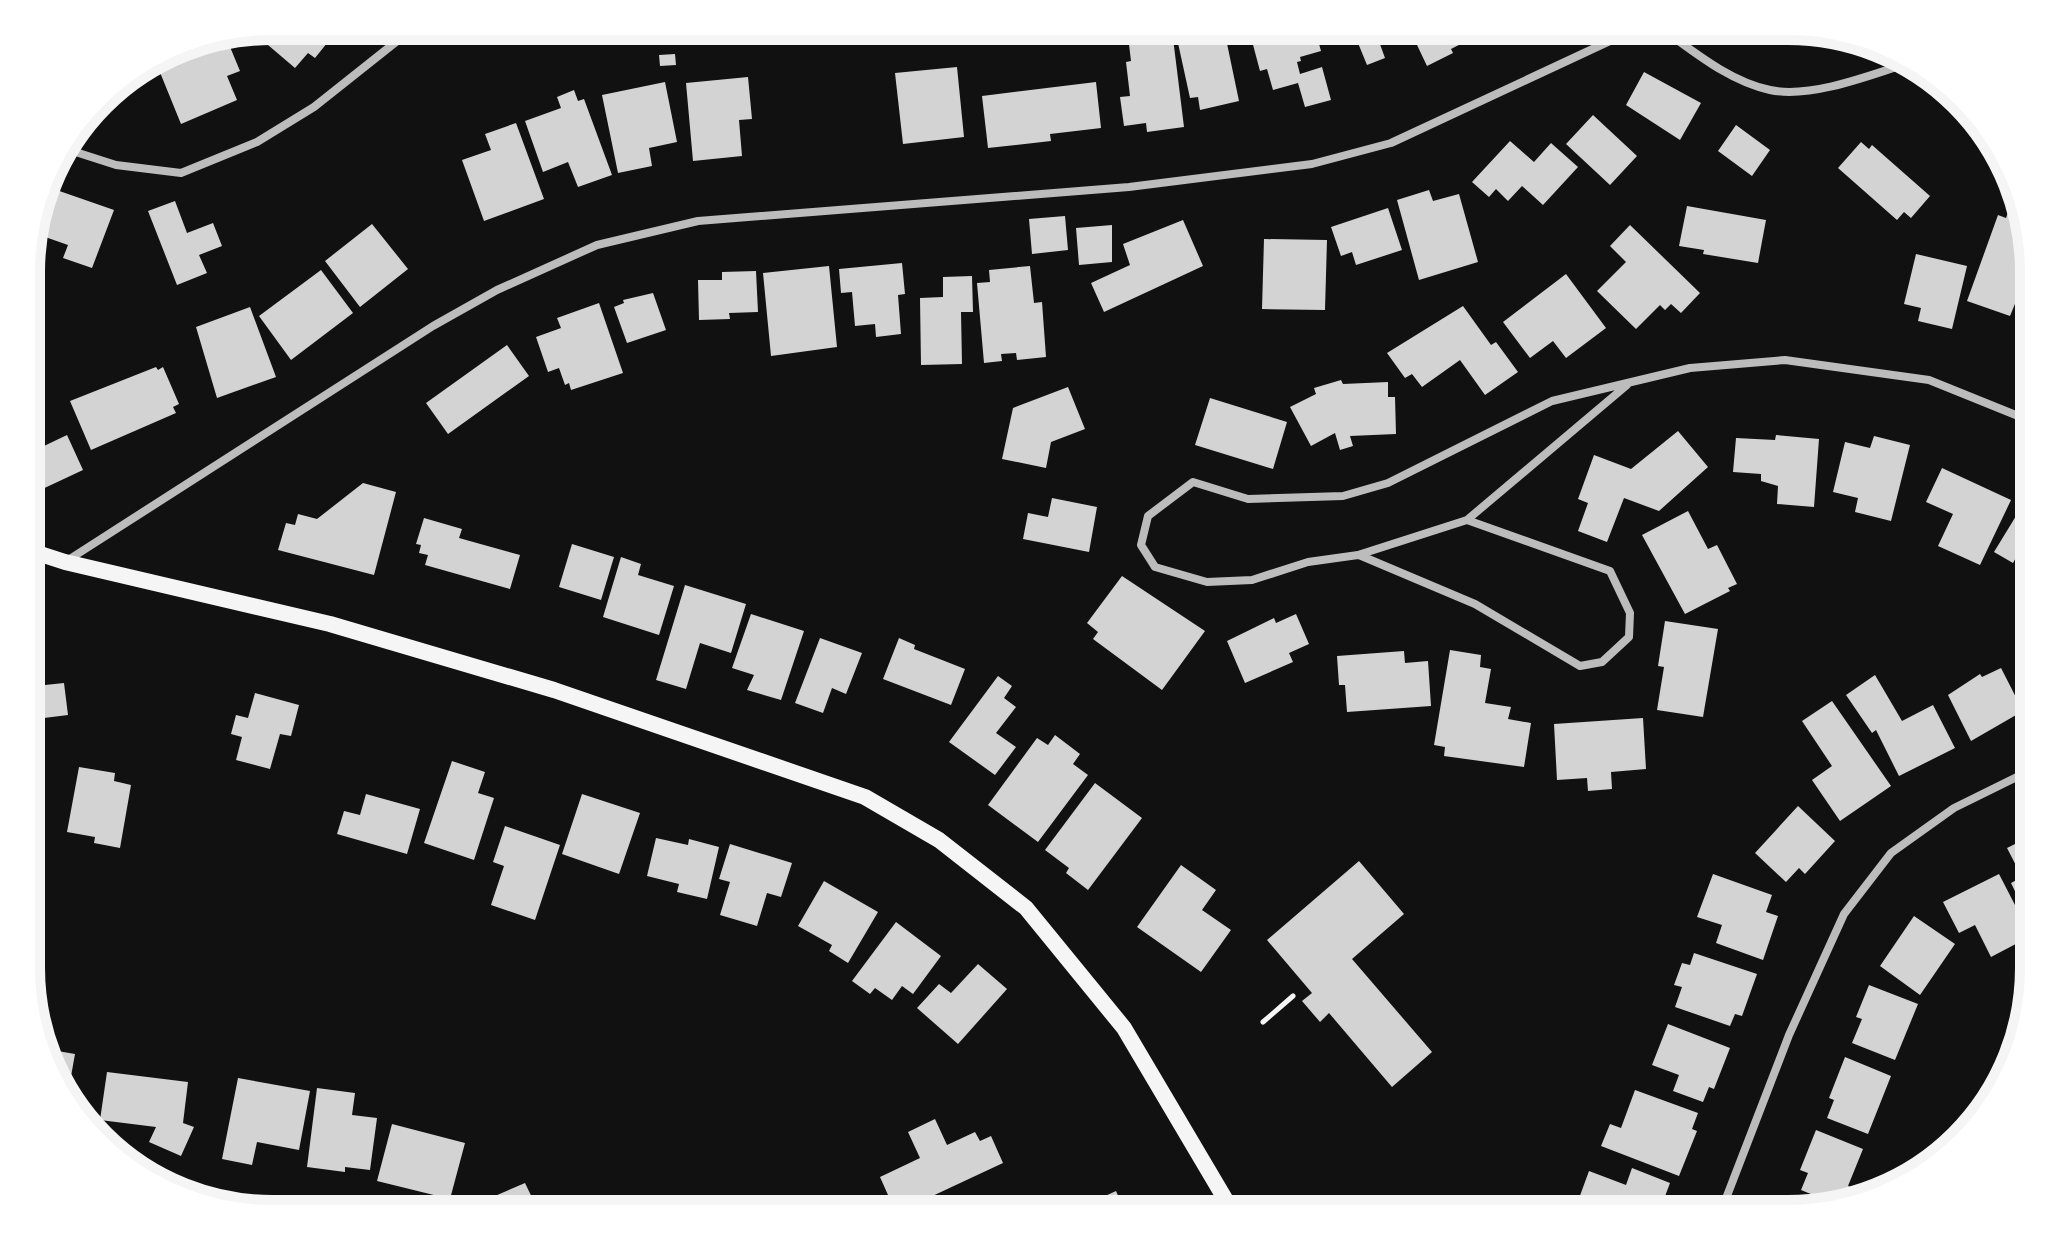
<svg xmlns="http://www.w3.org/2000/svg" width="2060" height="1240" viewBox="0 0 2060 1240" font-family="'IBM Plex Sans',sans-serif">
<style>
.building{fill:#d3d3d3}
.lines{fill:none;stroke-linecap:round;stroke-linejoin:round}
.path{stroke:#f5f5f5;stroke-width:5}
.minor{stroke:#bcbcbc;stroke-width:8}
.secondary{stroke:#f5f5f5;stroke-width:16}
.rim{fill:none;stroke:#f5f5f5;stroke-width:10}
</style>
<rect width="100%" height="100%" fill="#111"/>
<path class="building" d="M284,26H330L336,32L315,58L308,53L295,68L268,45Z
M1248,26H1314L1321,51L1300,57L1301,61L1297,62L1300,74L1322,67L1331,100L1305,107L1298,83L1273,90L1267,69L1260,71Z
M1408,26H1484L1486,31L1451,49L1453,53L1427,66Z
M1172,30L1184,127L1147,132L1146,123L1124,126L1120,97L1130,96L1126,62L1131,61L1128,36Z
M1225,34L1239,101L1200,110L1198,97L1190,98L1178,43Z
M1377,36L1385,58L1367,65L1358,43Z
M228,42L240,71L227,76L237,100L181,124L157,65L186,53L188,59Z
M675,54L676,65L660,66L659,55Z
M957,67L964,137L903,144L895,73Z
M1644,72L1701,103L1680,140L1626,105Z
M748,77L752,119L739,120L742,156L693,161L686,83Z
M665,82L677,142L649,148L652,166L618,173L602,95Z
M1096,82L1101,128L1050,134L1051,141L988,148L982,96Z
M574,90L578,101L584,99L612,175L578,187L568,162L543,172L525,121L561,108L557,97Z
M1593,115L1637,156L1610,185L1566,144Z
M516,123L544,199L484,221L462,160L491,150L485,134Z
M1736,125L1770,150L1752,176L1718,151Z
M1510,141L1534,162L1551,143L1578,167L1543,205L1522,186L1508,201L1496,189L1489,197L1472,182Z
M1861,142L1869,149L1872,145L1930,196L1911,218L1904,212L1897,220L1838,168Z
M45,186L114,210L92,268L63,258L68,245L31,232Z
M1429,190L1433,201L1459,194L1478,262L1419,280L1397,200Z
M175,201L187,233L213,223L222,246L199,255L207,273L177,285L148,211Z
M1687,206L1766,220L1758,263L1703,254L1704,250L1679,246Z
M2010,207L2018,210L2033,260L2010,316L1967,301L1998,215L2006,218Z
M1388,208L1402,250L1356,265L1352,252L1341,256L1331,227Z
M1065,216L1068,250L1032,254L1029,219Z
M1183,220L1203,266L1104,312L1091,283L1130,265L1123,244Z
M372,224L408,269L360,307L325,261Z
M1112,225V262L1079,265L1076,228Z
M1630,225L1700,293L1681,313L1671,304L1665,310L1660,305L1636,329L1597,291L1626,262L1610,246Z
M1264,239L1327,240L1325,310L1262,309Z
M1916,254L1967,266L1952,329L1918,321L1921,308L1904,304Z
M902,263L905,294L898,295L901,334L876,337L875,324L855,326L852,292L841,293L839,269Z
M829,266L837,347L771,356L763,273Z
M1030,266L1034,303L1042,302L1046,357L1017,360L1016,353L1001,354L1002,361L984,363L977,283L990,282L989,270Z
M321,270L353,313L291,360L259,316Z
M756,271L758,312L729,313L730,319L699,320L698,280H722V272Z
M1566,274L1606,328L1566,358L1553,341L1530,358L1503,322Z
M972,276L973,312H961L962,364L921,365L920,298L943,297V277Z
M653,293L666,330L627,343L614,307L624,303L623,300Z
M599,303L623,373L571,390L569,383L565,385L559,368L548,372L536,337L561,328L557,318Z
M1463,306L1491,345L1496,342L1518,372L1485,395L1460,360L1422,387L1412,374L1405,378L1387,353Z
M250,307L276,377L217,398L196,327Z
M507,345L529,376L448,434L426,403Z
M156,367L158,370L163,367L179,404L173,407L176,413L91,450L70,401Z
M1341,380L1343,384L1388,382V397H1395L1396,434L1350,436L1353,446L1340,450L1335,433L1311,446L1290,407L1316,394L1314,388Z
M1068,387L1085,429L1051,442L1046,468L1002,459L1013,408Z
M1210,398L1287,422L1273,469L1195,445Z
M1678,431L1708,467L1659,511L1624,498L1607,542L1578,531L1588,503L1578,499L1594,455L1631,469Z
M28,434L44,446L67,435L83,470L36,492L28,486Z
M1776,435L1819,439L1814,507L1777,504L1778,486L1761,481V474L1733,472L1736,438L1775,440Z
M1874,436L1910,445L1891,521L1855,512L1858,498L1833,492L1845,442L1870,448Z
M1942,468L2011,500L1980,565L1938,546L1953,514L1926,502Z
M363,483L396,492L374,575L278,550L286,523L295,525L298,514L317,519Z
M1052,498L1097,507L1089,552L1023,539L1028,513L1048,517Z
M2027,498L2033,502V549L2024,543L2013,563L1994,552Z
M1688,511L1708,549L1717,545L1737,584L1728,588L1730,591L1685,614L1642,535Z
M424,518L462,529L459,538L520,555L510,589L425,565L428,555L419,553L421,545L416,544Z
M572,544L614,557L601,600L559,587Z
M621,557L641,564L638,575L674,586L659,635L603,617Z
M1122,576L1205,631L1162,690L1093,639L1098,632L1087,623Z
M685,585L746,604L731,653L700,643L686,689L656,680Z
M751,614L804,631L781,700L747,690L754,675L732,668Z
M1296,614L1309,644L1289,653L1293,662L1245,683L1227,641L1274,618L1276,623Z
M1665,621L1718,629L1703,717L1657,710L1664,667L1658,666Z
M820,638L862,653L846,694L832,688L823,713L795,703Z
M899,638L915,645L914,649L965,669L951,705L883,679Z
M1450,650L1481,655L1480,667L1491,669L1485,703L1511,707L1508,719L1531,723L1524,767L1444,756L1445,747L1434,745Z
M1404,651L1405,663L1428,661L1431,706L1347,712L1345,685H1339L1337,656Z
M28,666L44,672L45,685L64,683L68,715L28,720Z
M2001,668L2023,711L1971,741L1948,695L1980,674L1982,677Z
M1875,675L1902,721L1933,705L1955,748L1899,776L1876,730L1872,733L1846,695Z
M998,676L1012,686L1004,698L1016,707L996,733L1016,747L995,775L949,742Z
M255,693L299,705L291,736L280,734L270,769L236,760L242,737L231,734L236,715L248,718Z
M1832,701L1891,786L1840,821L1812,780L1832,766L1802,721Z
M1643,718L1646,769L1611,772L1612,789L1588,791L1587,778L1557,780L1554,724Z
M1055,735L1080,754L1073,764L1088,775L1038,842L988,805L1037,738L1048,745Z
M452,761L485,772L478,793L494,798L474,860L424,843Z
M79,767L115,773L114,781L131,785L120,848L94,843L95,837L67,832Z
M1095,783L1142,818L1088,890L1066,873L1069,868L1045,850Z
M366,794L420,809L407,854L337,834L344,811L360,815Z
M582,794L640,813L619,874L562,854Z
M1798,806L1835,841L1805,874L1799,868L1786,882L1755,853Z
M505,826L560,845L535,920L491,905L504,866L493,862Z
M2033,835V913L2027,916L2011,883L2022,877L2007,848Z
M656,838L688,845L689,839L719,847L707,899L677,892L679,884L647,876Z
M730,844L792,863L781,897L767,893L757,926L720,915L730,882L719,879Z
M1359,861L1404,914L1352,959L1432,1052L1392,1087L1329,1013L1320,1022L1302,1001L1312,993L1267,940Z
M1181,865L1216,890L1202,910L1231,930L1201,972L1137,927Z
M1713,874L1772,895L1766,912L1778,916L1763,960L1716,943L1722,925L1697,917Z
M1999,874L2031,936L1991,957L1975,925L1959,933L1943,902Z
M824,881L878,912L848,963L829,951L832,945L798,926Z
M1914,916L1955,944L1920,995L1880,966Z
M896,922L941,956L913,994L902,986L892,1000L875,988L870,994L852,981Z
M1694,953L1757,974L1742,1016L1735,1014L1730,1026L1675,1007L1682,987L1674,985L1682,963L1690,965Z
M978,964L1007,989L958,1044L917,1008L939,984L951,993Z
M1869,985L1918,1004L1895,1060L1852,1043L1862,1019L1856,1017Z
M1668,1024L1730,1048L1714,1089L1709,1087L1703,1102L1673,1091L1679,1075L1652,1065Z
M46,1049L75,1054L67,1099L65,1098Z
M2012,1054L2001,1089L1994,1076Z
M1845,1057L1891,1076L1868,1134L1827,1118L1834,1100L1829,1098Z
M107,1072L188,1082L183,1123L194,1127L181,1156L149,1142L156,1127L100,1120Z
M238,1078L310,1091L299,1150L257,1142L252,1165L222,1159Z
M317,1088L355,1093L352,1115L377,1118L370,1170L345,1167V1172L307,1167Z
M1635,1090L1698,1113L1692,1129L1697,1131L1679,1176L1601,1146L1610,1124L1621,1128Z
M935,1119L947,1145L975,1132L980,1141L991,1136L1003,1163L896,1213L880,1177L920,1158L908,1132Z
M392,1124L465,1143L450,1199L377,1181Z
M1816,1130L1863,1149L1848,1186L1861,1191L1859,1197L1835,1204L1801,1190L1808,1173L1800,1170Z
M1632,1168L1670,1183L1664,1199L1670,1202L1665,1214L1574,1212L1589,1171L1626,1185Z
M525,1183L540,1214H478L474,1205Z
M1116,1191L1126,1214H1066Z
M628,1197L642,1212L653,1201L666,1214H610Z
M1789,1203L1810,1212L1785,1214Z"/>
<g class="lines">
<path class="path" d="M1263,1022L1293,996"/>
<path class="minor" d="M1658,26C1692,50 1728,81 1770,90C1811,99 1874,74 1914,61
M63,148L116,165L181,173L257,142L314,107L416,26
M1627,385L1467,520L1358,555L1308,562L1252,580L1207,582L1155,567L1141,545L1148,516L1193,482L1248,499L1343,496L1388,483L1552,401L1690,368L1785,360L1929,380L2033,422
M1359,555L1475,604L1580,666L1602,662L1629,637L1630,613L1610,571L1467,520
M65,562L433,326L497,290L597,245L698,221L1129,187L1312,164L1391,143L1642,26
M1720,1214L1789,1035L1844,914L1891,853L1954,808L2033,769"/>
<path class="secondary" d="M28,550L65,562L330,624L554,690L865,797L939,840L1026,908L1124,1028L1234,1214"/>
</g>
<path d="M0 0H2060V1240H0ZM272 40H1788A232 232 0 0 1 2020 272V968A232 232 0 0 1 1788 1200H272A232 232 0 0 1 40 968V272A232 232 0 0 1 272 40Z" fill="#fff" fill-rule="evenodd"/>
<path class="rim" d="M272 40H1788A232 232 0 0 1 2020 272V968A232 232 0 0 1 1788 1200H272A232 232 0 0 1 40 968V272A232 232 0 0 1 272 40Z"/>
</svg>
